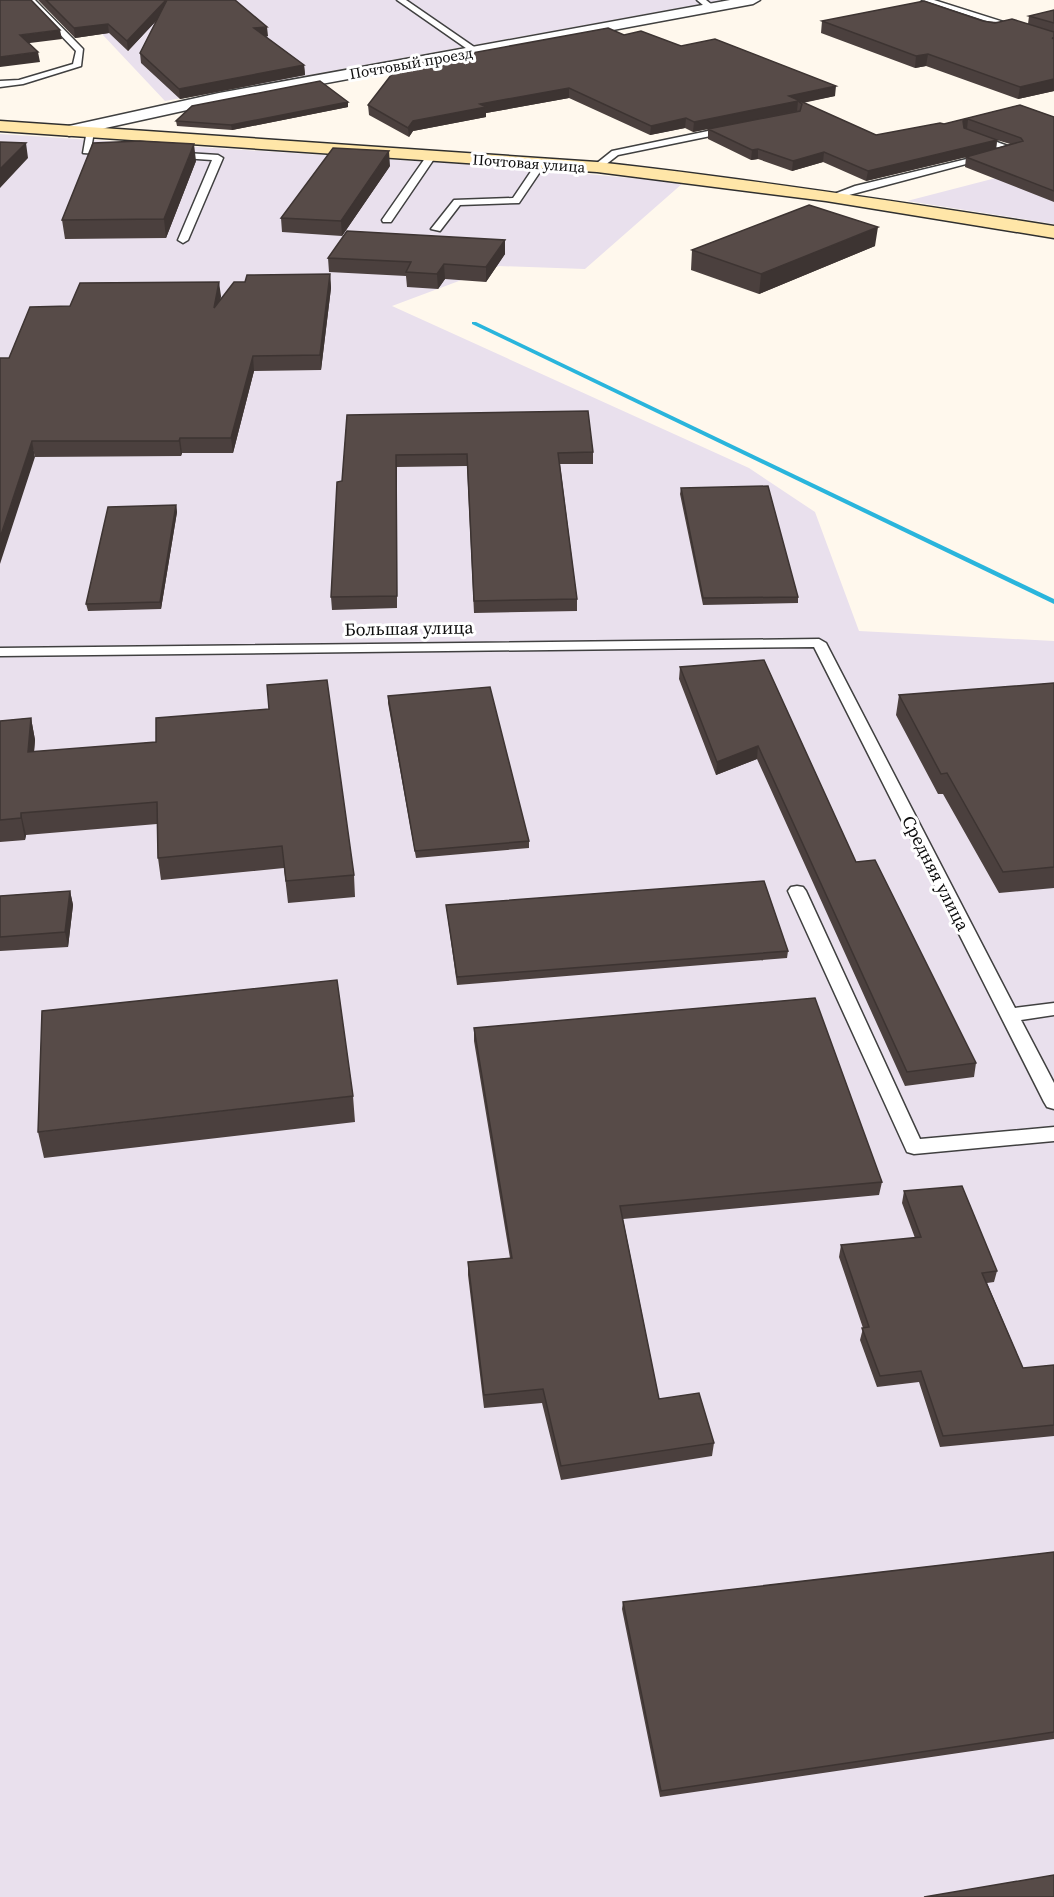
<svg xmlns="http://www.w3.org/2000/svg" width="1054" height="1897" viewBox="0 0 1054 1897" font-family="'Source Serif 4',serif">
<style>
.industrial{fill:#e9e0ed}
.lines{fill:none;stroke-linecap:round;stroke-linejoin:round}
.stream{fill:#2ab5dc;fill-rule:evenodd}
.lane-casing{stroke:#404040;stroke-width:3}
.street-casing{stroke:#404040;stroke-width:3}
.secondary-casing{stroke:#2f2f2f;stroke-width:3}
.lane{fill:#fff;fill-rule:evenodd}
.street{fill:#fff;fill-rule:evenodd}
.secondary{fill:#ffe6a8;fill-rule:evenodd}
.wall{fill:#4b403e;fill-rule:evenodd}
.shaded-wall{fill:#3d3432}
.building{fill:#574b48;stroke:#3d3432;stroke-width:1.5}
.labels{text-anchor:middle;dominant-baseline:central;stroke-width:6;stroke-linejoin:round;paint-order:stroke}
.far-street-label{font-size:15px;fill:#0d0d0d;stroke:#fff}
.street-label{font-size:18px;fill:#0d0d0d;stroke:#fff}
</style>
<rect width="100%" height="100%" fill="#fff8ed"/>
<path class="industrial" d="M70,0H723L165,101Z
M0,134L523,168L683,183L585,269L499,266L392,306L749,468L815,512L859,631L1054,641V1897H0Z
M1054,163V224L907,201Z"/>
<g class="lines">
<path class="stream" d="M472,322H476L1054,599V604L472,324Z"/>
<defs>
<path id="lane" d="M27,0H35L83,49L81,66L23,84L0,87V81L19,80L73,64L76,51Z
M397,0H406L480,51L473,53Z
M697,0H706L716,8L709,10Z
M922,0H934L1054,38V43Z
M732,126L736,129L735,131L618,155L600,169L592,167L612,151Z
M87,130L94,132L91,149L116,151V155L83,153Z
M975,134L1019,150L834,199L829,196L855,186L1004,150L972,139L970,137Z
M170,152L218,155L223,158L188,240L183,243L178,240L212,160L167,157L165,155Z
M428,154L436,156L391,222H383L382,220Z
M538,161L546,163L519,203L460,205L440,231L431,229L454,200L513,198Z
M819,639L826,643L1015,1008L1054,1003V1015L1021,1020L1054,1083V1109L1047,1107L1044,1102L814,647L0,656V648Z
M797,886L803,887L806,891L920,1139L1054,1127V1141L914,1154L907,1152L788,891L791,887Z"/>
<path id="street" d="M730,0H760L753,4L219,103L69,136L61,131L69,126L219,93Z"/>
<path id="secondary" d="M0,121L597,162C750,179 902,202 1054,226V238L826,201L597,172L0,131Z"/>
</defs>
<use href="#lane" class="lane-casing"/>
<use href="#street" class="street-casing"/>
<use href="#secondary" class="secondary-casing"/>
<use href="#lane" class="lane"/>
<use href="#street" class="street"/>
<use href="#secondary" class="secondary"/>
</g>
<path class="wall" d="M38,0H235L268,36L266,37L304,65L305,75L180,99L141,63L140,53L157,20L128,51L109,33L75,38Z
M1054,10V91L1018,99L926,66L915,68L821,33L822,21H983L1028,24L1029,16Z
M624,35L681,46L835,96L803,103L876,135L944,124L1020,105L1054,117V202L965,167L966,157L866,181L823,162L792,171L758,159L751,160L708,139V129L797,111L693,132L685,128L650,135L569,98L486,113V117L413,131L409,137L369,115L368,105L423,65V62ZM997,140L1010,144L996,148Z
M348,102V107L232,130L177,126L176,121Z
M196,161L166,238L65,239L62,220Z
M390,166L342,236L282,232L281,218Z
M875,246L759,294L691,270L692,250Z
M505,254L486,282L445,279L438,289L407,287L406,276L329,272L328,258Z
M330,274L331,288L321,370L254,371L233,453H182L181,456L35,457L9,358L70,306L221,296L220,300L245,282Z
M347,415L593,452V464H560L577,599V611L474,613L467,466L397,467V608L332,610L331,597L342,481Z
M681,488L798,597V603L703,605L680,494Z
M176,505L177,512L161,609L88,611L86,604Z
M764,660L856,862L976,1063L974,1077L905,1086L757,759L716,775L679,679L680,667Z
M1054,683V888L999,893L943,794H938L896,715L899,695Z
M388,696L529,841V848L416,858L388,703Z
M31,718L35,740L34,752L156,742L354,875L355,897L288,903L284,868L161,880L158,858L157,824L26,835L25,840L0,842V721Z
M70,891L73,905L68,947L0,951V896Z
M446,905L788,951L787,958L457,985Z
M474,1028L882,1182L879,1195L623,1219L659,1399L714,1443L712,1456L561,1480L542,1403L484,1408L468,1275V1262L510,1258L474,1041Z
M353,1096L355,1122L44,1158L38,1132Z
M904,1191L997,1271L994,1282L987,1283L1023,1368L1054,1365V1436L940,1447L919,1382L877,1387L860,1340L863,1328L839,1257L841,1245L915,1238L902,1203Z
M1054,1552V1739L660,1797L622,1609L623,1602Z"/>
<path class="shaded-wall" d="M166,0H169L170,6L128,51L127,41Z
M108,24L109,33L75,38L74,28Z
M267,27L268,36L255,38L254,28Z
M60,30L62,39L22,44L20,35Z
M38,52L40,62L0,67V57Z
M928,54L926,66L915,68L916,56Z
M304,65L305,75L180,99L179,89Z
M1054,79V91L1018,99L1020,87Z
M836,86L835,96L800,103L798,101L797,111L693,132L694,122L789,96Z
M569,88V98L486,113V117L413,131L409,137L408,128L413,121L480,104Z
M348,102V107L232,130L231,125Z
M686,118L685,128L650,135L651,126Z
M968,119L967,129L961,131L963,121Z
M997,140L996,150L866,181L868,171Z
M26,143L28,158L0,188V169Z
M194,144L196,161L166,238L164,219Z
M758,149V159L751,160L752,150Z
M389,151L390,166L342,236L341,221Z
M824,152L823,162L792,171L793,161Z
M878,227L875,246L759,294L761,274Z
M505,240V254L486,282V267Z
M444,264L445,279L438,289L437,274Z
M330,274L331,288L321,370L320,355Z
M219,282L221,296L216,322L214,308Z
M253,356L254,371L233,453L231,438Z
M180,438L182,453L181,456L179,441Z
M32,441L35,457L0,564V538Z
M396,455L397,467V608V596Z
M176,505L177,512L161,609L160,602Z
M31,718L35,740L32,774L28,752Z
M758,746L757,759L716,775L717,762Z
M21,813L26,835L25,840L21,818Z
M70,891L73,905L68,947L65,932Z"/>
<path class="building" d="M0,0H31L60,30L20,35L38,52L0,57Z
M46,0H166L127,41L108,24L74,28Z
M167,0H235L267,27L254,28L304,65L179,89L140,53Z
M924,1L983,21L995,23L1012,19L1054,32V38H1052L1054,39V79L1020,87L928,54L916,56L822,21Z
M1054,10V23L1029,16Z
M608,28L624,35L641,31L681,46L715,39L836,86L789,96L876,135L940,123L944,124L1020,105L1054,117V191L966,157L1023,141L1021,138L968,119L963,121L964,128L997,140L868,171L824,152L793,161L758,149L752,150L708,129L800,111L802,104L798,101L694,122L686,118L651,126L569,88L480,104L486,107L413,121L408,128L368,105L395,70L428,64L423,62Z
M320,81L348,102L231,125L176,121L192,106Z
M140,141L194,144L164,219L62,220L93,143Z
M0,142L26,143L0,169Z
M333,148L389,151L341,221L281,218Z
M809,205L878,227L761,274L692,250Z
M347,231L505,240L486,267L444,264L437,274L406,272L411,262L328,258Z
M330,274L320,355L253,356L231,438H180L179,441H32L0,538V358H9L30,307L70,306L80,283L219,282L214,308L234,282H245L247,275Z
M588,411L593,452L558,453L577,599L474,601L467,454L396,455L397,596L331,597L337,482L342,481L347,415Z
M768,486L798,597L703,598L681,488Z
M176,505L160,602L86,604L108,507Z
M764,660L856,862L875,860L976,1063L907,1072L758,746L717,762L680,667Z
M327,680L354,875L286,881L282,846L158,858L157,802L21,813V818L0,820V721L31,718L28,752L156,742V718L269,709L267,685Z
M1054,683V867L1003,872L947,773L941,774L899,695Z
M490,687L529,841L415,851L388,696Z
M764,881L788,951L457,977L446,905Z
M70,891L65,932L0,937V896Z
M337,980L353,1096L38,1132L42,1011Z
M815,998L882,1182L620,1206L659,1399L699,1393L714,1443L561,1466L543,1389L484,1395L468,1262L512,1258L474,1028Z
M962,1186L997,1271L982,1273L1023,1368L1054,1365V1425L943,1436L921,1371L880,1376L862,1328L869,1327L841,1245L921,1237L904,1191Z
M1054,1552V1732L661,1791L623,1602Z
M1054,1875V1897H924Z"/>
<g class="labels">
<g class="far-street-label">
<text transform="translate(411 63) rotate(-10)">Почтовый проезд</text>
<text transform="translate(529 163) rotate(4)">Почтовая улица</text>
</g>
<g class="street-label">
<text transform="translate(409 628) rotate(-1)">Большая улица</text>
<text transform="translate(936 873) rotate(63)">Средняя улица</text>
</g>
</g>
</svg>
